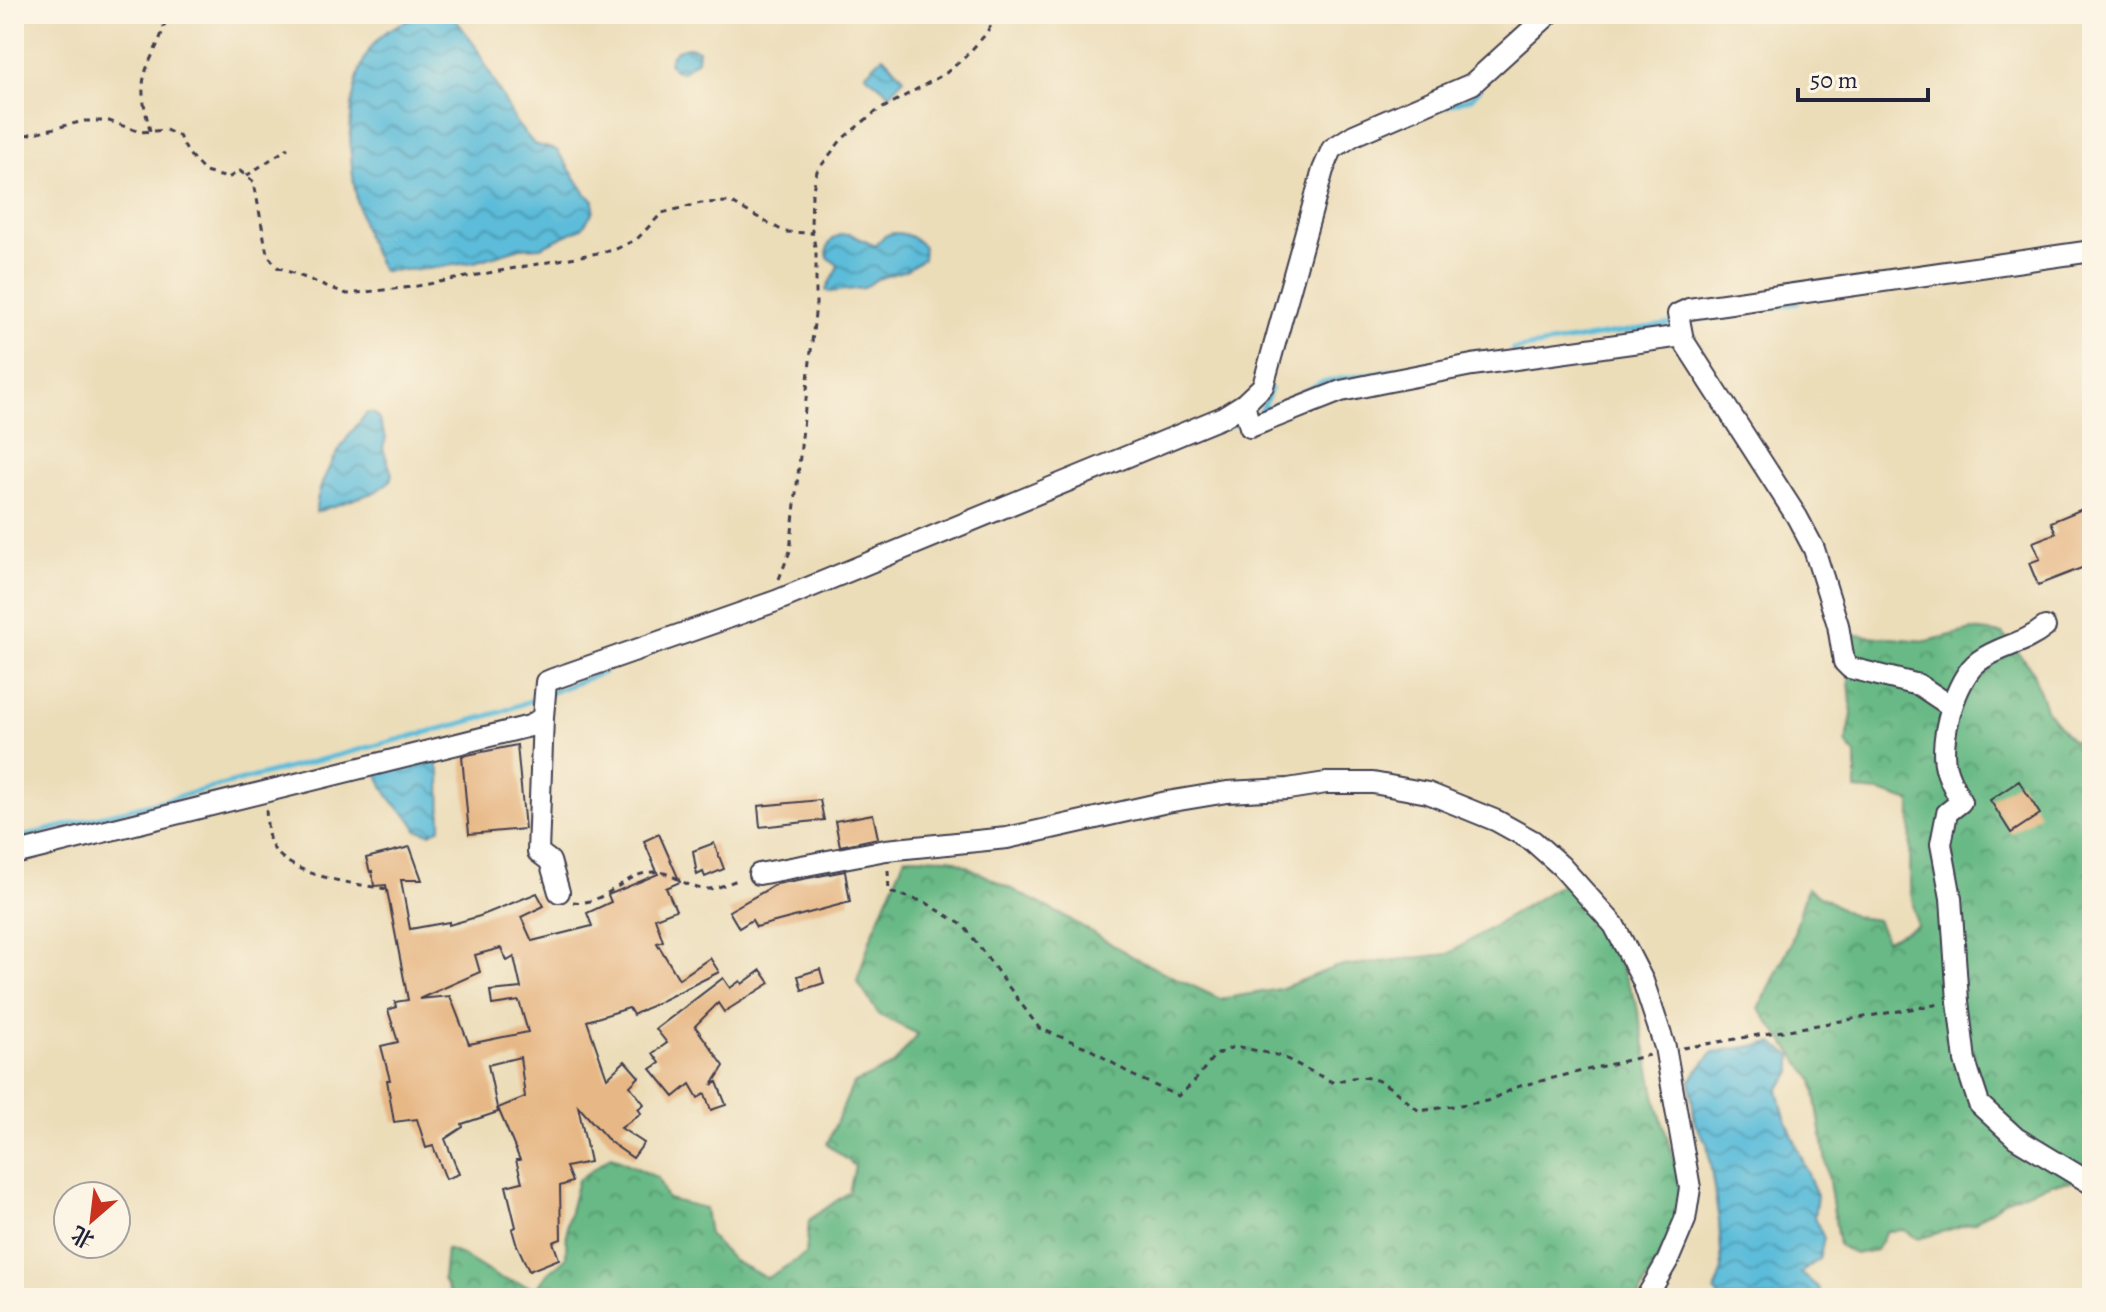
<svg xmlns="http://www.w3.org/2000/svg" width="2106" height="1312" viewBox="0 0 2106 1312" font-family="Alegreya,'Noto Serif SC',serif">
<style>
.forest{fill:url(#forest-crowns);stroke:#446e60;stroke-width:2}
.water{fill:url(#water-waves);stroke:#3e6f8a;stroke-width:2}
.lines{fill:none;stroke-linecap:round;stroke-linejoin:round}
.stream{stroke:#5bbcd9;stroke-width:5}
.building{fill:#e7b886;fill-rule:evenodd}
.minor-casing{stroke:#403e4e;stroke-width:24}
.path{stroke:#403e4e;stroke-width:3;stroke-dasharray:6 6;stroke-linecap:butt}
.minor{stroke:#fff;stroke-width:20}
</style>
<defs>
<pattern id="forest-crowns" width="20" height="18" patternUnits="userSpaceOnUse" patternTransform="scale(2)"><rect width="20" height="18" fill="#67b985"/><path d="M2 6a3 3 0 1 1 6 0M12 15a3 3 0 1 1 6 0" fill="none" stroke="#54966e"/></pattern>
<pattern id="water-waves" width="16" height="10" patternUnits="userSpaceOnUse" patternTransform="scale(2)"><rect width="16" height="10" fill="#5bbcd9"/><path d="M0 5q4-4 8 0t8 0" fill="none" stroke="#4b98b1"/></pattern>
</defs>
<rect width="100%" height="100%" fill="#fcf5e5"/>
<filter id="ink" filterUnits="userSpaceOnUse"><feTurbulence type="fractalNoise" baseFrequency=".0125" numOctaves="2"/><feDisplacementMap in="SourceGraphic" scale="16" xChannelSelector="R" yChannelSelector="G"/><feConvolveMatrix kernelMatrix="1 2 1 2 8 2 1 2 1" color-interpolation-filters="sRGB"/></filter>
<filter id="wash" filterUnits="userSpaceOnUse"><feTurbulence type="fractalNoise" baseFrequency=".006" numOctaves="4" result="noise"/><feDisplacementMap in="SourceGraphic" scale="32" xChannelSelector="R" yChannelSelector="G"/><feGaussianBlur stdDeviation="1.8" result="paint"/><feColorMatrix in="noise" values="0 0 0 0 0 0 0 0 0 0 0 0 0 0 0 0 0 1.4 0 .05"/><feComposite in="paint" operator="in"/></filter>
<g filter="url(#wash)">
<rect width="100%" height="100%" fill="#ecddb9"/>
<path class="forest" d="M1972,630L2003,634L2032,670L2047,711L2072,741L2092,734V1180L2052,1183L2007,1199L1975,1222L1918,1239L1904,1230L1887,1231L1876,1250L1855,1254L1839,1245L1813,1080L1759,1009L1791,943L1807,888L1855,917L1877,920L1886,940L1917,926L1910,887L1911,802L1880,792L1856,790V755L1846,744L1852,715L1845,634L1927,641Z
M905,857L951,858L1066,917L1142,962L1220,999L1280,989L1335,967L1448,954L1565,882L1609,941L1636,1001L1657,1104L1681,1183L1678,1220L1638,1298H453L443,1279L446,1249L462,1255L499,1278L537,1288L548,1273L566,1258L567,1223L578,1180L611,1156L658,1178L667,1199L705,1208L709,1235L733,1261L767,1278L806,1254L809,1220L849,1192L855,1166L827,1144L853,1084L893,1065L918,1034L879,1015L857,981L871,937Z"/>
<path class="water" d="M424,14H446L454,17L476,47L516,123L534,144L557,150L586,194L594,200V210L582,228L541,247L521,248L474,262L427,269L383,271C349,220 332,83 380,37C392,26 409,20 424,14Z
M690,47L698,50L697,60L682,72L674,70L669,62C672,51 679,48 690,47Z
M883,56L904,78L890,94L865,74Z
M850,234L875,246C878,243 881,238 885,236C898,228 915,237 924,247L923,259L906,270L877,279L864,288L829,292L826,290C829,280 836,275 838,265L828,258C824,243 836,233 850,234Z
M367,413H373L378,418L386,438L383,448L392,474L390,481L375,492L316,512C316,480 346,437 367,413Z
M433,756L440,773L441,828L430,833L417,830C412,817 404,814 395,804C386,795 380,780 376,768Z
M1773,1043L1792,1056V1072L1778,1089L1783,1112L1817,1196L1814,1217L1824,1238L1819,1259L1801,1273L1819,1288L1823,1298H1719L1715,1291L1722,1269L1719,1221L1707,1143L1695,1124L1690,1080L1713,1052Z"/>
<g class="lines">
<path class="stream" d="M1442,107L1471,98L1479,90
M1686,321L1798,303
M1512,350L1676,323
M1261,412L1323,382L1443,361
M1257,414L1261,412L1271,389
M1194,440L1244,420
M550,693L604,672
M14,839L459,724L501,712L540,697"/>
</g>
<g id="blocks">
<path class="building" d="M2092,505V564L2038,585L2029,563L2040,559L2033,542L2056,533L2051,522Z
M517,745L525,829L469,834L462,756Z
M2019,781L2040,814L2011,833L1990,800Z
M820,800L824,820L760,827L758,806Z
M873,814L878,838L840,846L835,821Z
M659,834L680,882L666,888L676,910L655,918L663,941L657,943L679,979L710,958L719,972L633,1015L629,1008L587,1021L607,1078L625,1061L639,1077L630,1086L644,1104L638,1109L641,1113L621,1128L644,1143L633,1158L610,1142L578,1106L590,1162L566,1167L572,1182L560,1186L561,1239L553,1242L559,1259L529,1271L516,1243L512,1229L516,1227L506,1186L522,1182L516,1160H520L498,1108L525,1097L520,1057L488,1065L498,1112L462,1124L463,1127L445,1139L459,1174L446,1179L433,1146L426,1148L417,1119L394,1122L387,1080H390L381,1046L398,1042L388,1010L396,1007L395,1002L408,1000L386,885L374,886L372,871L370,872L366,858L410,847L422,880H401L410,929L449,922V925L480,916L537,893L544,906L521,917L532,941L592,926L587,913L611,902L608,895L658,874L644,841ZM501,948L507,961L514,957L521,988L490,991L492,1005L519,1001L528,1032L469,1044L450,996L419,999L480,972L475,955Z
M714,843L724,869L705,877L703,872L697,875L693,851Z
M845,871L850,902L756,927L752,920L739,928L729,911L777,884Z
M820,969L824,983L802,990L798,976Z
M761,970L770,983L724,1012L718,1003L695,1026L724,1066L712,1085L717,1082L726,1105L711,1110L705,1094L698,1098L690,1084L674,1097L651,1069L660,1063L653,1053L667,1043L656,1029L723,978L730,988L740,981L742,984Z"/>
</g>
</g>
<g filter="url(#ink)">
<use href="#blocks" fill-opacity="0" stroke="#403e4e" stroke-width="2"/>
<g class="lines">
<defs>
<path id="minor" d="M1244,404L1250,427L1341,391L1385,382L1472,365L1682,336
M2045,627C2023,645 2001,645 1979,661C1956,677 1938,741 1946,768C1949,780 1956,791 1961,802L1947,813L1941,844L1951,898L1958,1001L1965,1061L1979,1104L2016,1138L2092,1184
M1952,707L1919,685L1850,668L1844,662L1838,625L1814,549L1797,517L1683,340L1678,314L1689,309L2092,251
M543,717L538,852L550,861L559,892
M14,854L530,726L543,717L546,682L553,679L776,601L1223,417L1244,404L1263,386L1323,170L1332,149L1354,135L1472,84L1549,14
M759,874L886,850L1007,838L1167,802L1227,792L1288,789L1326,783H1373L1428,793L1497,821L1533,841L1561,866L1614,925L1643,981L1665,1047L1690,1188L1685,1220L1668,1260L1646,1298"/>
</defs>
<use href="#minor" class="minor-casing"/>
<path class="path" d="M150,131C147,117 142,101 143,87C143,63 164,43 166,14
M14,138L84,121H109L140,132L166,130L179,136L188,153L205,172L228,178L240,171L254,182L267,254L277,267L347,294L412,287L614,250L637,239L662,213L701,203L730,202L785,232L812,233
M246,176L288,148
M779,579L790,551L816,304V252L811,225L812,194L817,171L842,139L874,113L946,73L964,58L985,35L998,14
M266,810C267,821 267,837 272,846C291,878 359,884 392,890
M888,870L889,892L925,902L964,926L1039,1028L1088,1048L1134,1076L1178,1096L1193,1083L1214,1056L1235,1046L1281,1056L1334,1083C1375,1067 1389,1087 1419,1111L1487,1101L1520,1086L1649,1055
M573,902C603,907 623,874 652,872C672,870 685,888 704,889C715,890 729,883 740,879
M1683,1048L1940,1004"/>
<use href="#minor" class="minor"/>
</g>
</g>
<rect width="2106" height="1312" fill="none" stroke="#fcf5e5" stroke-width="48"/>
<g transform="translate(92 1220) rotate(208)"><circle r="38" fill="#fcf5e5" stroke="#a5a1a1" stroke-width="2"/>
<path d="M0-6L14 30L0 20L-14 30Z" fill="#c8321e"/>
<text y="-12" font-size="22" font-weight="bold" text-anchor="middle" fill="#22223b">北</text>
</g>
<path d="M1798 88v12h130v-12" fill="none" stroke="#22223b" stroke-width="4"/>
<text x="1810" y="88" font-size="24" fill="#22223b" stroke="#fcf5e5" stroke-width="6" paint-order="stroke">50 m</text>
</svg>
